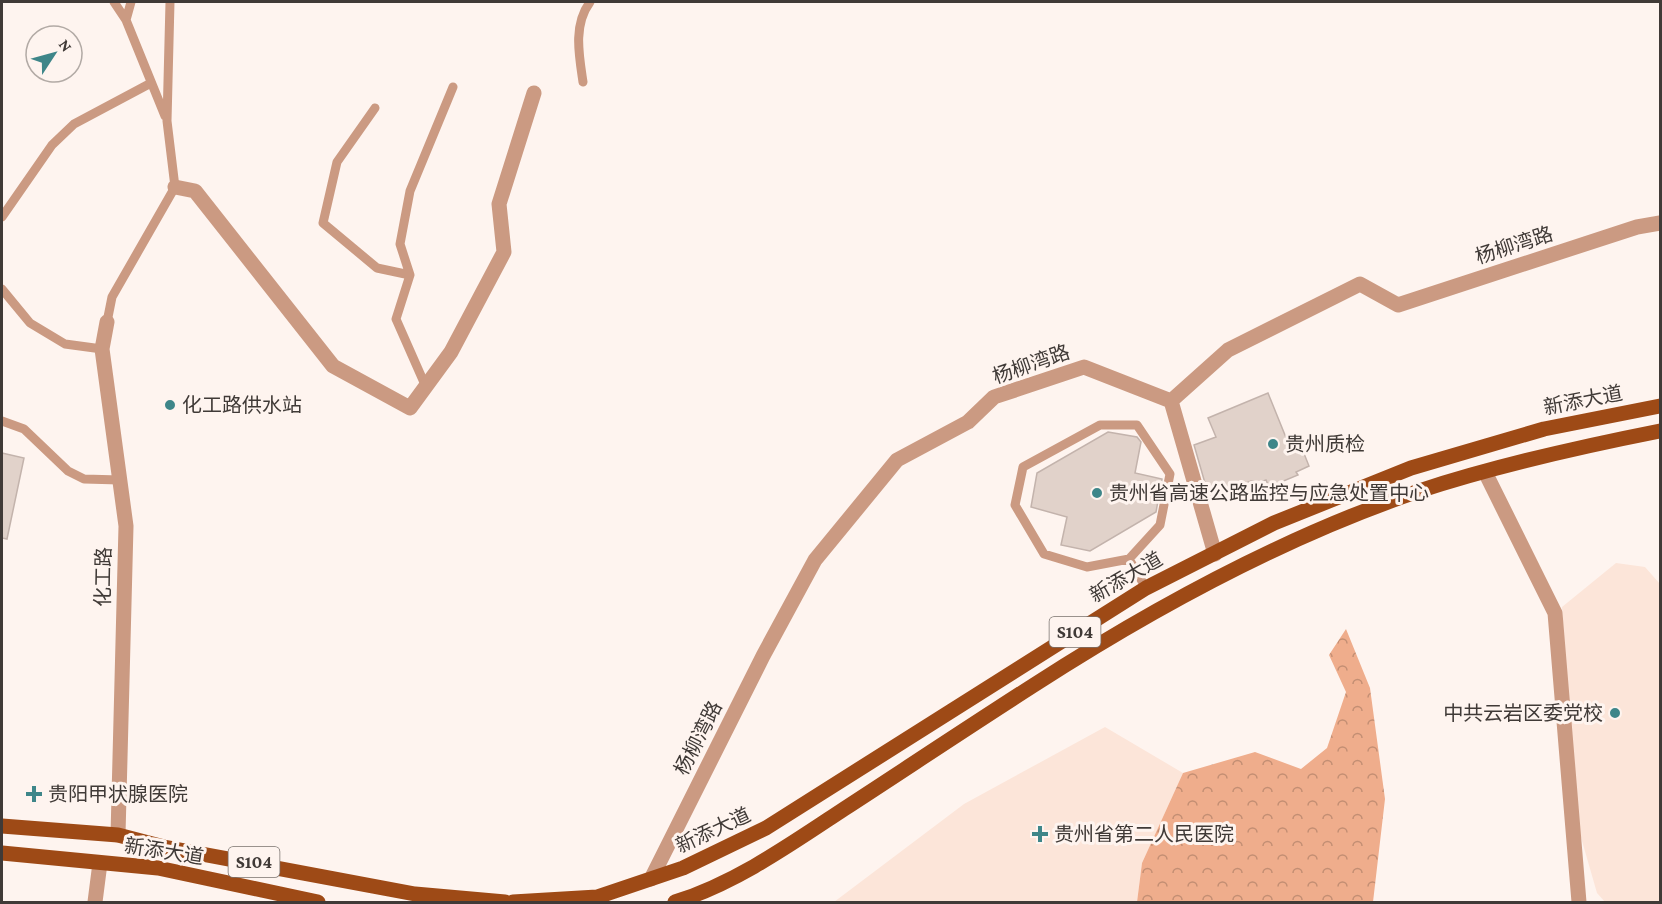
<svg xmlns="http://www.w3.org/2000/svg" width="1662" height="904" viewBox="0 0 1662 904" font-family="'Crimson Pro','Noto Sans SC',serif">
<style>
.built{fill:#fce5d9}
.forest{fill:url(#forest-crowns)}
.building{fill:#e1d2ca;stroke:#c3b3ac;stroke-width:1.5}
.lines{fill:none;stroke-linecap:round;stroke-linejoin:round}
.service{stroke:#cb9a82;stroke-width:9}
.minor{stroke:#cb9a82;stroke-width:15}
.primary{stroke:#9e4a16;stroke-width:15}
.poi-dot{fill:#3e8689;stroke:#fef4ef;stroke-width:2}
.labels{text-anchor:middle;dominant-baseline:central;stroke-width:6;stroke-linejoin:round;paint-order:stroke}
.shield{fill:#fef4ef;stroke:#79726e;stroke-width:1.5}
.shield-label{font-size:18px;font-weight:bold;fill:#403a37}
.street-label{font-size:20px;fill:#403a37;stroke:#fef4ef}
.poi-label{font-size:20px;fill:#403a37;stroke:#fef4ef;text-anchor:start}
</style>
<defs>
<pattern id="forest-crowns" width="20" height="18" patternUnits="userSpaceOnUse" patternTransform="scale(1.5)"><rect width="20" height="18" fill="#efad8c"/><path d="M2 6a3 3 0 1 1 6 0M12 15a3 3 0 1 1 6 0" fill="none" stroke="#c38e73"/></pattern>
</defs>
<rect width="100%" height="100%" fill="#fef4ef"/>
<path class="built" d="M1616,563L1645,567L1660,584V902H1605L1597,893L1576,820L1562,607Z
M1105,727L1183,773L1142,863L1137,902H834L964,804Z"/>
<path class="forest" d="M1346,629L1370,688L1385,799L1373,902H1137L1142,863L1183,773L1255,752L1301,769L1327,748L1346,692L1329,655Z"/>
<path class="building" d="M1268,393L1287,440L1297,436L1309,466L1296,472L1298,475L1269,487L1266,480L1258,483L1251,481L1209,497L1194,445L1216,437L1208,418Z
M1108,432L1137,437L1141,442L1135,473L1162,479L1156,512L1090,551L1061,545L1067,517L1031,507L1037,473Z
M2,453L24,458L7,539L2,538Z"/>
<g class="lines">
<path class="service" d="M114,2L126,20
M131,2L126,20L165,116
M583,82C579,55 573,25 590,2
M375,108L337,162L323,223L377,268L410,275
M2,217L52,145L74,124L151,83
M2,289L30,323L65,344L102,349
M107,322L112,297L175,187L167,121L170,2
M426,387L396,319L410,275L400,244L410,191L453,87
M2,421L24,429L68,471L84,479L120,480
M1129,559L1087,567L1044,554L1015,505L1023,467L1100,425H1137L1170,474L1160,525L1129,559L1146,588"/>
<path class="minor" d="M175,187L195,191L333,366L410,408L451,352L504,252L499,204L534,93
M107,322L102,349L126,526L118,835
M1171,401L1215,554
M1485,472L1555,613L1579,902
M651,879L763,656L815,560L897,460L968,422L994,397L1084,367L1171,401L1228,350L1360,284L1398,305L1637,227L1660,223
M95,902L100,863"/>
<path class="primary" d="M2,826L118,835L164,847L415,894L505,902
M2,853L158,868L318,902
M513,902L597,897L683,868L766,828L1146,588L1274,523L1411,468L1544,429L1660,406
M675,902C736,883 791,844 844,809C907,768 970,726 1034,685C1155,607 1283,537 1419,491C1498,465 1579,447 1660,431"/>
</g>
<g class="poi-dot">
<circle cx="170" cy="405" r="6"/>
<circle cx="1273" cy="444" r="6"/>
<circle cx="1097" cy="493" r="6"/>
<circle cx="1615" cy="713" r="6"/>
<path d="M31 785h6v6h6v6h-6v6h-6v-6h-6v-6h6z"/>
<path d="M1037 825h6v6h6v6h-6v6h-6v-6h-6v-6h6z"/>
</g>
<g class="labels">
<g class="shield">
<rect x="1049.5" y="617" width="51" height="30" rx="4.5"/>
<rect x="228.5" y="847" width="51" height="30" rx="4.5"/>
</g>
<g class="shield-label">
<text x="1075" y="632">S104</text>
<text x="254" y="862">S104</text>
</g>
<g class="street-label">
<text transform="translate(1514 245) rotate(-18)">杨柳湾路</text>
<text transform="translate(1031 364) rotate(-19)">杨柳湾路</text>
<text transform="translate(1583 400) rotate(-11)">新添大道</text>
<text transform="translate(103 577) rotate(-89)">化工路</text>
<text transform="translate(1126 577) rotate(-30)">新添大道</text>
<text transform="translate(698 738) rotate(-63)">杨柳湾路</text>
<text transform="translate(713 830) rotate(-25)">新添大道</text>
<text transform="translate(164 851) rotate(9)">新添大道</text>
</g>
<g class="poi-label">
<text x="182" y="405">化工路供水站</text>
<text x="1285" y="444">贵州质检</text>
<text x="1109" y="493">贵州省高速公路监控与应急处置中心</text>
<text x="1603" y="713" text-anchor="end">中共云岩区委党校</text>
<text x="48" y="794">贵阳甲状腺医院</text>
<text x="1054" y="834">贵州省第二人民医院</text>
</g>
</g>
<rect width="1662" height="904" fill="none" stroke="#403a37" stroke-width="6"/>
<g transform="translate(54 54) rotate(54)"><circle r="28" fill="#fef4ef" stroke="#b2aaa5" stroke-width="1.5"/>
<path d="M0-4.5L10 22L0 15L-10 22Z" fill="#3e8689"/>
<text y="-9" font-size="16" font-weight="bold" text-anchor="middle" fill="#403a37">N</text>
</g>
</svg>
